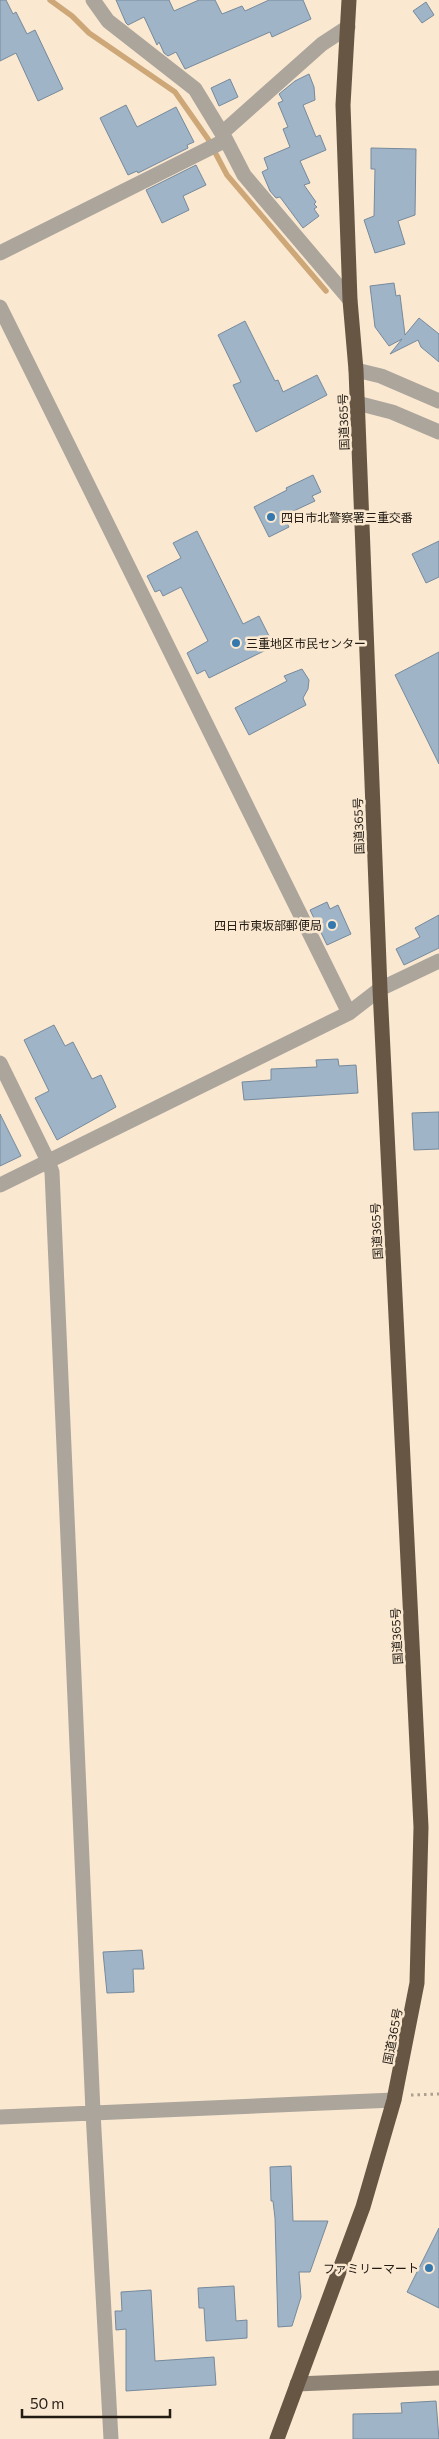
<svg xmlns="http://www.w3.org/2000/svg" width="439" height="2439" viewBox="0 0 439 2439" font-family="Commissioner,'Noto Sans JP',sans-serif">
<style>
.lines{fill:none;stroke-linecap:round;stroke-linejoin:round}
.stream{stroke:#cda777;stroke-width:5.5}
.building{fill:#9fb4c7;stroke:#768a9c}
.path{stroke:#ac9f8d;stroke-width:3;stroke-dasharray:2.5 4;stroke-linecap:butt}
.street{stroke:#aca59b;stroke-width:15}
.secondary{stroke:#8e8375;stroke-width:15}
.highway{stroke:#665643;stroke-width:15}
.poi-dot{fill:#3578ae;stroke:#fae8d1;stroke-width:2}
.labels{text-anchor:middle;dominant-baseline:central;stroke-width:5;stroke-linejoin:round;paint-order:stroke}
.street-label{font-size:12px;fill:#211b13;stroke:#fae8d1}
.poi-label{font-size:12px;fill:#211b13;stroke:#fae8d1;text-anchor:start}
</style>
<rect width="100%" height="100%" fill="#fae8d1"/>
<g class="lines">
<path class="stream" d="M50,0L72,16L89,33L175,92L208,139L227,175L326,291"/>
</g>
<path class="building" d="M0,0H6L13,14L16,12L27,34L35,30L63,89L38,101L16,53L0,61Z
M116,0H169L174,11L199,0H215L222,14L242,6L245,11L269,0H303L311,19L272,37L270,32L185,69L176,52L168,56L164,53L159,42L157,45L144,17L128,25L126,23Z
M426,2L434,15L422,23L413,11Z
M309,74L314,87L315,100L303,105L316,137L320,135L326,150L300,161L310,183L304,185L316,202L314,204L317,207L314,209L319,216L303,228L280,197L276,198L270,191L262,172L268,169L264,158L290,147L283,129L288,127L278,103L283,101L279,94L295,81Z
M230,79L238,97L219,106L211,88Z
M126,105L137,127L176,107L194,142L187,145L188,148L138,173L137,171L128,175L100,118Z
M371,148L416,149L415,215L398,221L405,244L375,253L364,220L374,216L375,169H371Z
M196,165L206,185L183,196L189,210L162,223L146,190Z
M394,283L396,296L400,295L405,335L419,318L439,334V362L421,347L418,340L390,354L402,339L389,346L375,327L370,286Z
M245,321L275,381L278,380L283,392L317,375L327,395L256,432L233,385L241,382L218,335Z
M313,475L321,492L312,496L315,501L283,516L289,527L269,537L254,507L287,490L286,488Z
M197,531L243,624L259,616L269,636L265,638L270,648L209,678L205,670L197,674L187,653L208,641L181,587L163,596L160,590L155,592L147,576L181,558L173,543Z
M439,541V577L426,583L412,554Z
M439,652V764L395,675Z
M302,669L309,680L308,689L303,698L306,705L249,735L235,708L287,681L284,676Z
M327,902L330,909L338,905L351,934L327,945L310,910Z
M439,915V948L404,965L396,949L420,937L415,928Z
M54,1025L65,1046L73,1042L92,1079L101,1075L116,1107L57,1140L35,1098L49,1091L24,1040Z
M338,1059L339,1066L356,1065L358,1093L244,1100L242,1082L271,1080V1069L317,1067L316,1060Z
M439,1112V1149L414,1150L412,1113Z
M0,1114L21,1156L0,1166Z
M142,1950L144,1969H133L134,1992L107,1993L103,1952Z
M291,2166L293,2221H328L310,2272H299L301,2297L292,2326L278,2327L275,2218L273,2201H271L270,2167Z
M439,2228V2308L407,2292Z
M234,2286L236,2321L247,2320V2338L206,2341L204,2308H199L198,2288Z
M151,2290L155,2361L214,2357L216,2385L126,2391V2329L116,2330L115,2311H122L121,2292Z
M436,2401L439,2439H353V2414L402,2413L401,2403Z"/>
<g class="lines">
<path class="path" d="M411,2095L439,2094"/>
<path class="street" d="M93,0L108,21L195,89L226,140L244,175L350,300
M222,133L322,44L348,27
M0,253L226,140
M0,307L349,1013
M356,370L381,376L439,401
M357,403L392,412L439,432
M0,1063L48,1161L52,1172L93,2112L111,2439
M0,1185L349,1013L380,989L439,961
M0,2117L394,2100"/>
<path class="secondary" d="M297,2384L439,2378"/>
<path class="highway" d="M277,2439L363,2207L394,2100L417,1983L421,1827L380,989L356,370L350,300L343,105L349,0"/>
</g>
<g class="poi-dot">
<circle cx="271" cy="517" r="5"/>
<circle cx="236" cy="643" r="5"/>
<circle cx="332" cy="925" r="5"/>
<circle cx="429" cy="2268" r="5"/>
</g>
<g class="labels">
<g class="street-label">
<text transform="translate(343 422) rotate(-92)">国道365号</text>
<text transform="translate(358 826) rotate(-92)">国道365号</text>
<text transform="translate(376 1231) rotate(-93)">国道365号</text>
<text transform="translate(396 1636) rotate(-93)">国道365号</text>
<text transform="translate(392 2036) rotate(-79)">国道365号</text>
</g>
<g class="poi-label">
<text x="281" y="517">四日市北警察署三重交番</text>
<text x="246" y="643">三重地区市民センター</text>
<text x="322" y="925" text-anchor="end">四日市東坂部郵便局</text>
<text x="419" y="2268" text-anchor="end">ファミリーマート</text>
</g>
</g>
<path d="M22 2409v8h148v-8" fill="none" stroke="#211b13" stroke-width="2.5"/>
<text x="30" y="2409" font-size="15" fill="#211b13" stroke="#fae8d1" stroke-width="4" paint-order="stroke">50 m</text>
</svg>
